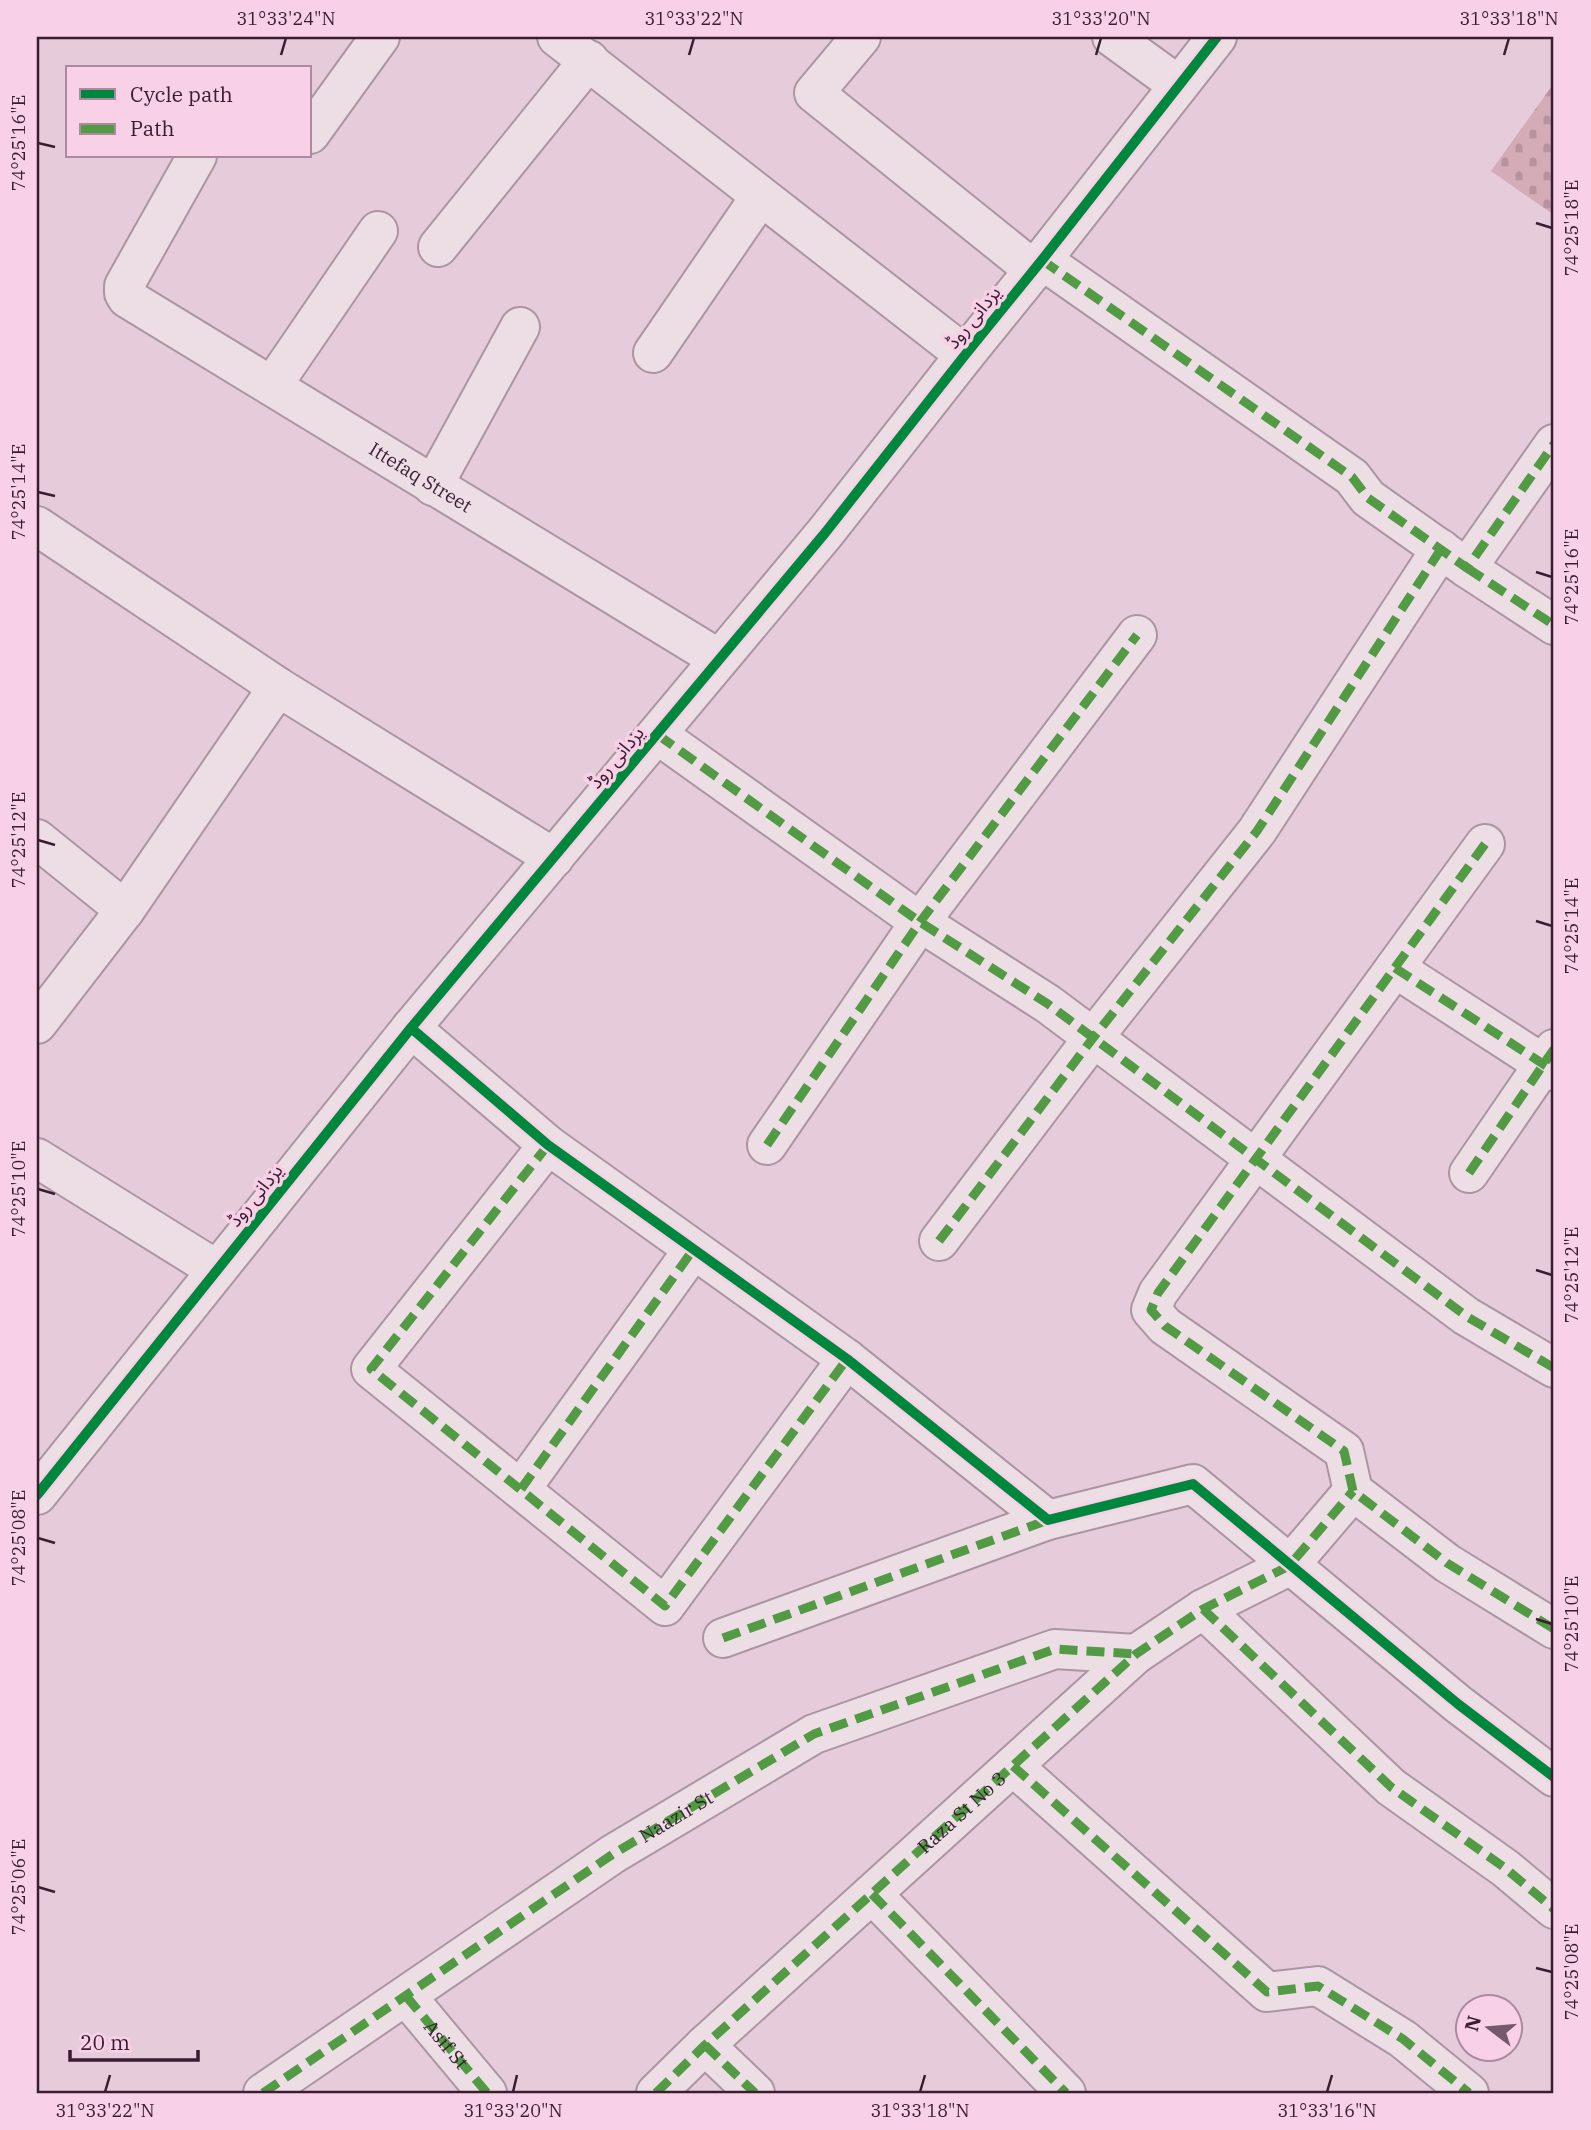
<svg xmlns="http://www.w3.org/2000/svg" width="1591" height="2130" viewBox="0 0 1591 2130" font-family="'IBM Plex Serif','Noto Sans Arabic',serif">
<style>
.cemetery{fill:url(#cemetery-stones)}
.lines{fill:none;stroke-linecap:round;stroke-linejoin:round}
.minor-casing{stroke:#ab95a3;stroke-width:42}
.minor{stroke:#eddee6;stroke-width:38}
.quiet{stroke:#529a43;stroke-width:9;stroke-dasharray:18 9;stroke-linecap:butt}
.cycleway-casing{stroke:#f8d1e6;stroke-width:15}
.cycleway{stroke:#00873e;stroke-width:10}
.ticks{fill:none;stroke:#3a1c33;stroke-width:2.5}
.labels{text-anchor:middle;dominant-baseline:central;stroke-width:7;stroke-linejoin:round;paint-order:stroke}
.street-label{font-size:19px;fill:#3a1c33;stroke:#f8d1e6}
.neatline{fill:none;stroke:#3a1c33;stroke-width:2.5}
.ticks-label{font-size:18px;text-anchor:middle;fill:#3a1c33}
</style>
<defs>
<pattern id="cemetery-stones" width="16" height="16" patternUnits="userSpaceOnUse" patternTransform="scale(1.75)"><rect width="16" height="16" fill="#d3acb7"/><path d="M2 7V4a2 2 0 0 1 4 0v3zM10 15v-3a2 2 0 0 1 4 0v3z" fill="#b6939e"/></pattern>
</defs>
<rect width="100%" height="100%" fill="#e6cbda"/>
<path class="cemetery" d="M1554,83V215L1491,171Z"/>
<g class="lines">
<defs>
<g id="minor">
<path d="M557,37L965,355"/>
<path d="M861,37L814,93L1034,270"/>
<path d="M1112,37L1178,85"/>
<path d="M310,134L380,37"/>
<path id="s1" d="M197,156L124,286V293L127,298L719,659"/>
<path d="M438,247L589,60"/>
<path d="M1042,260L1352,477L1368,498L1467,568L1554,444"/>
<path d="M653,353L760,197"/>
<path d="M272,386L378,231"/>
<path d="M433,486L520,327"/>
<path d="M37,526L278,687"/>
<path d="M1467,568L1554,625"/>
<path d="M658,735L920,922L1048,1004L1466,1316L1554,1368"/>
<path d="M37,839L125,910"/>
<path d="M1485,844L1158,1293L1151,1310L1165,1326L1344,1451L1353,1491L1447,1563L1554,1629"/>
<path d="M1395,968L1554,1071"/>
<path d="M37,1024L125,910L278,687L554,858"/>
<path d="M411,1028L548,1145L847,1359L1048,1520L1193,1484L1458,1704L1554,1777"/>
<path d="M548,1145L371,1369L665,1606L847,1359"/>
<path d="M767,1145L920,922L1137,635"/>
<path d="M37,1158L217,1270"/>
<path d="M1469,1173L1554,1049"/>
<path d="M939,1241L1093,1038L1257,831L1441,549"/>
<path d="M521,1489L693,1250"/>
<path d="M37,1495L411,1028L825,533L965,355L1042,260L1217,37"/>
<path d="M1203,1609L1391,1787L1505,1868L1554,1909"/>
<path d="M723,1638L1048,1520"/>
<path d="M1013,1766L1267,1992L1318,1986L1403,2039L1469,2093"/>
<path d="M872,1894L1066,2093"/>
<path d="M406,1996L487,2093"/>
<path d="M705,2045L755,2093"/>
<path id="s2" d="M263,2093L613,1854L814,1734L1055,1649L1136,1654"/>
<path id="s3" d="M656,2093L705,2045L1136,1654L1203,1609L1289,1566L1353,1491"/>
</g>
</defs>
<use href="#minor" class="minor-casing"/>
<use href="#minor" class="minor"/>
<g class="quiet">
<path d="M1042,260L1352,477L1368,498L1467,568L1554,444"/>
<path d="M1467,568L1554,625"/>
<path d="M658,735L920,922L1048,1004L1466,1316L1554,1368"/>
<path d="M1485,844L1158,1293L1151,1310L1165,1326L1344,1451L1353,1491L1447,1563L1554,1629"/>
<path d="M1395,968L1554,1071"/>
<path d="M548,1145L371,1369L665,1606L847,1359"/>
<path d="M767,1145L920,922L1137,635"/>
<path d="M1469,1173L1554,1049"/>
<path d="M939,1241L1093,1038L1257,831L1441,549"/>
<path d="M521,1489L693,1250"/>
<path d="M1203,1609L1391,1787L1505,1868L1554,1909"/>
<path d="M723,1638L1048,1520"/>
<path d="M1013,1766L1267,1992L1318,1986L1403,2039L1469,2093"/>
<path d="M872,1894L1066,2093"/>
<path id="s4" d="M406,1996L487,2093"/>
<path d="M705,2045L755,2093"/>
<path d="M263,2093L613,1854L814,1734L1055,1649L1136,1654"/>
<path d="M656,2093L705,2045L1136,1654L1203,1609L1289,1566L1353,1491"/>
</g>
<defs>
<path id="cycleway" d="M411,1028L548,1145L847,1359L1048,1520L1193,1484L1458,1704L1554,1777
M37,1495L411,1028L825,533L965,355L1042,260L1217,37"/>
</defs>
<use href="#cycleway" class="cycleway-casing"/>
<use href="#cycleway" class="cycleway"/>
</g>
<path class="ticks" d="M281,55L286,38M689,55L694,38M1096,55L1101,38M1504,55L1509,38M38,143L55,147M1536,223L1552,228M38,492L55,496M1536,572L1552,577M38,840L55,845M1536,921L1552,926M38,1189L55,1194M1536,1270L1552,1275M38,1538L55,1543M1536,1619L1552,1624M38,1887L55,1892M1536,1968L1552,1972M105,2092L110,2075M513,2092L517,2075M920,2092L925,2075M1327,2092L1332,2075"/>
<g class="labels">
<g class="street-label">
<text transform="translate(973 317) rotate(-51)">یزدانی روڈ</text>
<text stroke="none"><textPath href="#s1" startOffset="506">Ittefaq Street</textPath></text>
<text transform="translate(616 757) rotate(-50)">یزدانی روڈ</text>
<text transform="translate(255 1195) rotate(-51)">یزدانی روڈ</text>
<text stroke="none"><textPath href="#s3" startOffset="415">Raza St No 3</textPath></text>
<text stroke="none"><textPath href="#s2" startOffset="497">Naazir St</textPath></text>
<text stroke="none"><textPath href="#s4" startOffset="63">Asif St</textPath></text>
</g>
</g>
<rect width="1591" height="2130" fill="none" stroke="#f8d1e6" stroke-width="77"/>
<rect x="66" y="66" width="245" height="91" fill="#f8d1e6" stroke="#ac899e" stroke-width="2"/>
<rect x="80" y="89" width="35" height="10" fill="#00873e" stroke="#ac899e" stroke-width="2"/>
<text x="130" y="102" font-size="21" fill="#3a1c33">Cycle path</text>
<rect x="80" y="124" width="35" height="10" fill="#529a43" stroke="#ac899e" stroke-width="2"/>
<text x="130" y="136" font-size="21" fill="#3a1c33">Path</text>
<g transform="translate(1489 2028) rotate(286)"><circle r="33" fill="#f8d1e6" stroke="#ac899e" stroke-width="2"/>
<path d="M0-5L12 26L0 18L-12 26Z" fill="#76596d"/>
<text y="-10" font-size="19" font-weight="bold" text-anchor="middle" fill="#3a1c33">N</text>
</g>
<path d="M70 2050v10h128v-10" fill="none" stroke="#3a1c33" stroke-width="3.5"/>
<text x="80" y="2050" font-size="21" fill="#3a1c33" stroke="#f8d1e6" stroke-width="5" paint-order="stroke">20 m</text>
<rect x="38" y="38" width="1514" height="2054" class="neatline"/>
<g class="ticks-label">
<text x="286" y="25">31°33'24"N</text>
<text x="694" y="25">31°33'22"N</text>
<text x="1101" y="25">31°33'20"N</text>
<text x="1509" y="25">31°33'18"N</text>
<text transform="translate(19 143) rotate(-90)" y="6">74°25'16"E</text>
<text transform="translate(1572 228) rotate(-90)" y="6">74°25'18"E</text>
<text transform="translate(19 492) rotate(-90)" y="6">74°25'14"E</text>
<text transform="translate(1572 577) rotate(-90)" y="6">74°25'16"E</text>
<text transform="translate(19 840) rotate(-90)" y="6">74°25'12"E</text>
<text transform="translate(1572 926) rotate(-90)" y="6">74°25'14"E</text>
<text transform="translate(19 1189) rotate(-90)" y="6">74°25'10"E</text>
<text transform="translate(1572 1275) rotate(-90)" y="6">74°25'12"E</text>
<text transform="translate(19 1538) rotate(-90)" y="6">74°25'08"E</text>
<text transform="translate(1572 1624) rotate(-90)" y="6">74°25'10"E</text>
<text transform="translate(19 1887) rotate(-90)" y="6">74°25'06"E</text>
<text transform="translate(1572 1972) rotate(-90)" y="6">74°25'08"E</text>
<text x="105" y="2117">31°33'22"N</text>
<text x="513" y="2117">31°33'20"N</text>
<text x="920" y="2117">31°33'18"N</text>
<text x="1327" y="2117">31°33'16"N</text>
</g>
</svg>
